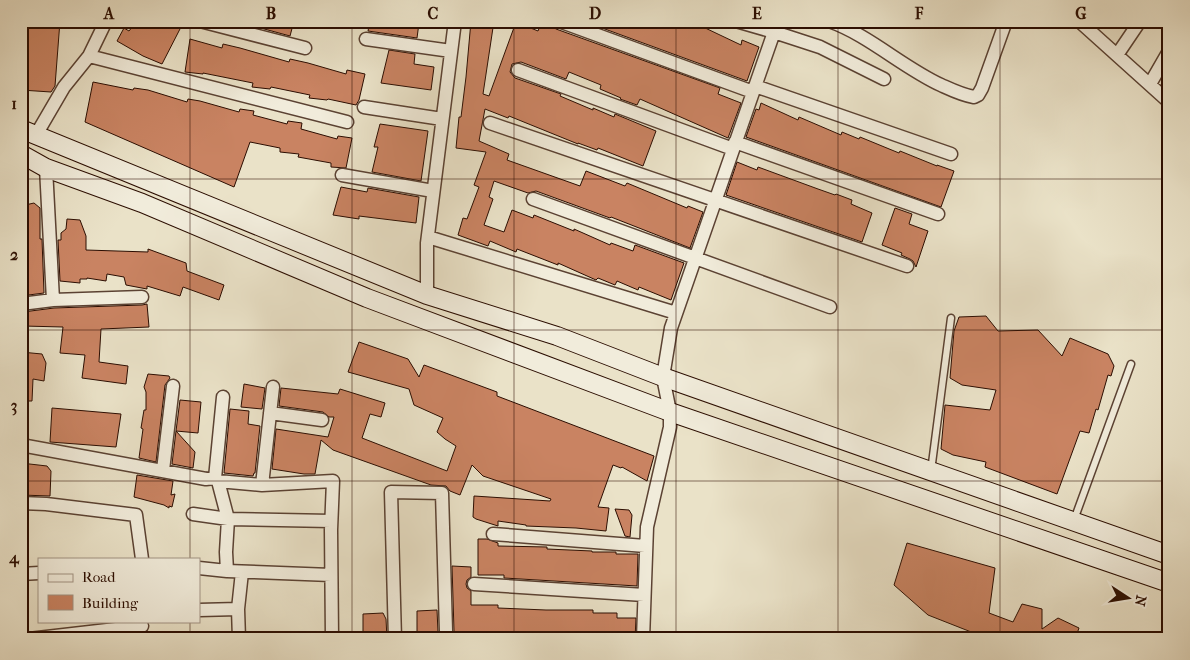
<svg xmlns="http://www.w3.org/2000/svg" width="1190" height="660" viewBox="0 0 1190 660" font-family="'IM FELL French Canon',serif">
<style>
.building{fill:#c98362;stroke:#2b0d01}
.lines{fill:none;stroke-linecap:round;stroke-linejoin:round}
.lane-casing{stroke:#5b4233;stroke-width:9}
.street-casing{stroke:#5b4233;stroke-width:15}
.secondary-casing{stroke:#2b0d01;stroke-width:20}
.lane{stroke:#f1ecdb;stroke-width:6}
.street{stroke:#f1ecdb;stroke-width:12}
.secondary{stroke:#f1ecdb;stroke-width:18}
.grid{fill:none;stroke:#2b0d01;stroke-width:1;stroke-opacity:0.55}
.neatline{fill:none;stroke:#2b0d01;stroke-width:2}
.grid-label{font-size:16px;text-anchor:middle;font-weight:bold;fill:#2b0d01}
</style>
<rect width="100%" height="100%" fill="#eae2c8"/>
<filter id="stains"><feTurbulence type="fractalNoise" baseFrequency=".004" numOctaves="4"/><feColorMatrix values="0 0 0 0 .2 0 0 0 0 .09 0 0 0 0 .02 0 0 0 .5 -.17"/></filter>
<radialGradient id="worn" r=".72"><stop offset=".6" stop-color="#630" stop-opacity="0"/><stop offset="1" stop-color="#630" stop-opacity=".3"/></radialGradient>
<path class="building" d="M21,21H60L55,86L51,92L21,90Z
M137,21H170L181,27L162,64L143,56L117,41L124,28L129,31Z
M235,21H294L290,36Z
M370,21H405L419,23L417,38L368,31Z
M471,21H494L483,94L489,96L516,22L538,31L542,21H551L552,26L556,29L720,88L718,94L741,103L728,138L640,99L637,105L620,99L621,98L600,89L601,85L569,72L566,79L521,62L512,64L510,72L515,78L561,94L560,96L593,110V108L614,117L615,114L656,131L643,166L598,148L597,150L578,143V144L509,116L508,118L485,109L479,141L509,154L507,160L580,186L586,171L625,186L627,183L687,208L688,206L703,212L690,248L611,217L610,218L536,191L528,193L494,181L489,197L493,199L484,225L504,232L512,210L533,218L534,215L574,231V229L610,245L611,243L633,251L635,245L684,263L671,300L639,287L638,290L617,281L615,285L598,278L596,280L558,263V265L517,249L516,252L490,241L488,246L458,235L463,218L467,219L479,187L474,185L486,152L456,148L459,117H461L466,77Z
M583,21H683L700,28L701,26L741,45L742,40L759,47L747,81Z
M190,39L222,48L223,44L240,48L289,62L290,59L308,63L346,74L347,70L365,74L359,100L356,105L328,99L327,100L309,98L310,95L271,87L270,89L252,87L253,83L203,73V74L185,72Z
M389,50L415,54L414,64L434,67L431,90L381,83Z
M93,82L133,90L134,88L148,90L187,102L188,99L200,101L239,112L240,109L254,111L253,115L287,124L288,121L302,123L301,129L337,139L338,136L352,138L346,168L331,167V163L298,157L299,154L280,152V148L250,142L234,187L85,122Z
M761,103L798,120L799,117L841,135L842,132L859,139L860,137L899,153L900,151L937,166V165L954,171L941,207L746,137L756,109L759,110Z
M380,124L428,131L421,181L372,172L378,147H374Z
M737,162L757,170L758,167L818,189L835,195L836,194L852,200L851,204L872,213L862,242L726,195Z
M341,187L367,192L368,188L419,197L416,223L359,216V219L333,215Z
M34,203L40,208V239H42L44,293L21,296V206Z
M895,208L912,214L909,224L928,231L916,267L913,261L910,259L901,255L902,253L882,245Z
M67,219L80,220L86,236V250L148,252V249L186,263L187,271L224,285L219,300L183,287L180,296L147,286V289L126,285L124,277L107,274L106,281L87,278V279H80V283L60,281L58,240H61V233L66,229Z
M147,304L149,327L101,329L99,362L128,366L126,384L82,378L85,355L60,353L63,327L23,326V312L54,308L142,305Z
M986,316L998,331L1038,330L1062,356L1070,338L1108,354L1114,366L1111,376L1108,375L1098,410L1096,409L1089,433L1080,431L1057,494L985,467L986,462L953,455L941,449L945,405L990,410L996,390L962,385L950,378L954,331L959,317Z
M359,342L408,359L419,377L424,365L497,392V396L654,456L647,481L622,467L621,468L613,465L598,507L609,508L606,531L576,528L526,526V525L498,521V526L476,519L473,517L474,496L550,501L551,499L483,476L472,465L460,495L450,491L446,486L431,485L333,450L321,440L315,474H304L272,469L276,429L328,437L334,417H329L323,412L279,406L281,388L338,394L340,389L385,403L381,417L370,414L362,438L447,471L456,446L445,439L437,432L443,418L414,405L409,389L348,372Z
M21,352L42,354L46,363L44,381L33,379L32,401H21Z
M148,374L169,376L170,378L165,385L156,462L139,458L143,429L141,428L144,410H146V392L144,387Z
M244,384L265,388L262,409L241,407Z
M180,400L201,402L198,433L176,431Z
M52,408L121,414L116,447L50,442Z
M230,409L249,411L248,424L260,426L255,473H254L253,476L224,473Z
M176,431L195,452L193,468L172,464Z
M21,463L47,466L51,471L50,496L21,495Z
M137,475L173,481L171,495L175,494L172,507L169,506V508L164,505L134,497Z
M615,509L629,510L632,515L630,537L625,536Z
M478,539H487L498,543V546L547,547V549L592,551V552H616V554H638L637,586L504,578V575H478Z
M907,543L995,568L989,613L1013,622L1022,604L1042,609V629L1058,618L1079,628L1075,639H989L928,615L894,585Z
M452,566L471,567V577L467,580L466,584L467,588L471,591V605H498V608L546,610H593V613H617V618H636L635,639H448L453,635L454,631Z
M437,610L438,632L439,636L444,639H417V611Z
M383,613L386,619L387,639H363V614Z"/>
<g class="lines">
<defs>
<path id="lane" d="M931,471L951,318
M1074,520L1131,364"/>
<path id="street" d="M200,21L305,48
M559,21L753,92
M829,21C869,35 902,67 941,85C952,90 962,95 974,97L978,95L982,88L1006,21
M1079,21L1169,102
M774,32L820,47L884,79
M366,39L451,51
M1117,55L1140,21
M89,56L106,21
M518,70L733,149
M1150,84L1169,51
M755,86L951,154
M364,107L442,119
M490,123L907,266
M36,135L64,87L89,56L347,122
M735,142L938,214
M46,168L53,300
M342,175L433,191
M533,199L830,307
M428,237L676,313
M427,295V243L455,21
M21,304L53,300L142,297
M270,413L322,420
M21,445L206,479L215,478L218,481L262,485L333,481L331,530L332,639
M163,470L173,386
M215,478L223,397
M218,481L228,519L226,552L227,571L331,575
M262,485L273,387
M21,503L46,504L136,515L142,559
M193,514L228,519L331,521
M493,534L645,546
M199,568L227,571
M21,574L39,573
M474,584L644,595
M199,610L238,609
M29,639L142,626
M239,639L238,609L242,572
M395,639L391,492L442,493L446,631
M643,639L647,527L670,427V412L663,377L671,328L774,32L736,21"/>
<path id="secondary" d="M21,129L427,295L557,336L663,377L1169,555
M21,154L46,168L142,203L367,298L670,412L1169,583"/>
</defs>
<use href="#lane" class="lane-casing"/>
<use href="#street" class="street-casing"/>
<use href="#secondary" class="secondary-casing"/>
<use href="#lane" class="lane"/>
<use href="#street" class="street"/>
<use href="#secondary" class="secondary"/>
</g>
<path class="grid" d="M190,21V559M352,21V639M514,21V639M676,21V639M838,21V639M1000,21V639M21,179H1169M21,330H1169M21,481H1169M190,621V639"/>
<rect width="1190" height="660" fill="none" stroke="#eae2c8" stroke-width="55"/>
<rect x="38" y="558" width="162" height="65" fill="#f1ecdb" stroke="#a29384"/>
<rect x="48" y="574" width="25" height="8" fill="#f1ecdb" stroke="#a29384"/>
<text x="82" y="582" font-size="15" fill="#2b0d01">Road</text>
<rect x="48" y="595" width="25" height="15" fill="#c98362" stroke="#a29384"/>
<text x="82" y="608" font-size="15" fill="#2b0d01">Building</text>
<g transform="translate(1128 598) rotate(102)" stroke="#f1ecdb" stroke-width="4" paint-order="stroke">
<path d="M0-4L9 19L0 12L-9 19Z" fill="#2b0d01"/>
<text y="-8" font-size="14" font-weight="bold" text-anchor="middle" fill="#2b0d01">N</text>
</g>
<rect x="28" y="28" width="1134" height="604" class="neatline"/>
<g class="grid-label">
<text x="109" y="19">A</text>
<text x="271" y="19">B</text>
<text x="433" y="19">C</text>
<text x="595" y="19">D</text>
<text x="757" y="19">E</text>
<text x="919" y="19">F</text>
<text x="1081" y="19">G</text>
<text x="14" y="109">1</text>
<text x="14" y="260">2</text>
<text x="14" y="411">3</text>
<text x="14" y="563">4</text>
</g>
<rect width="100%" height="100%" filter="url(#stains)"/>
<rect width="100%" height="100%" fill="url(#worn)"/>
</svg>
